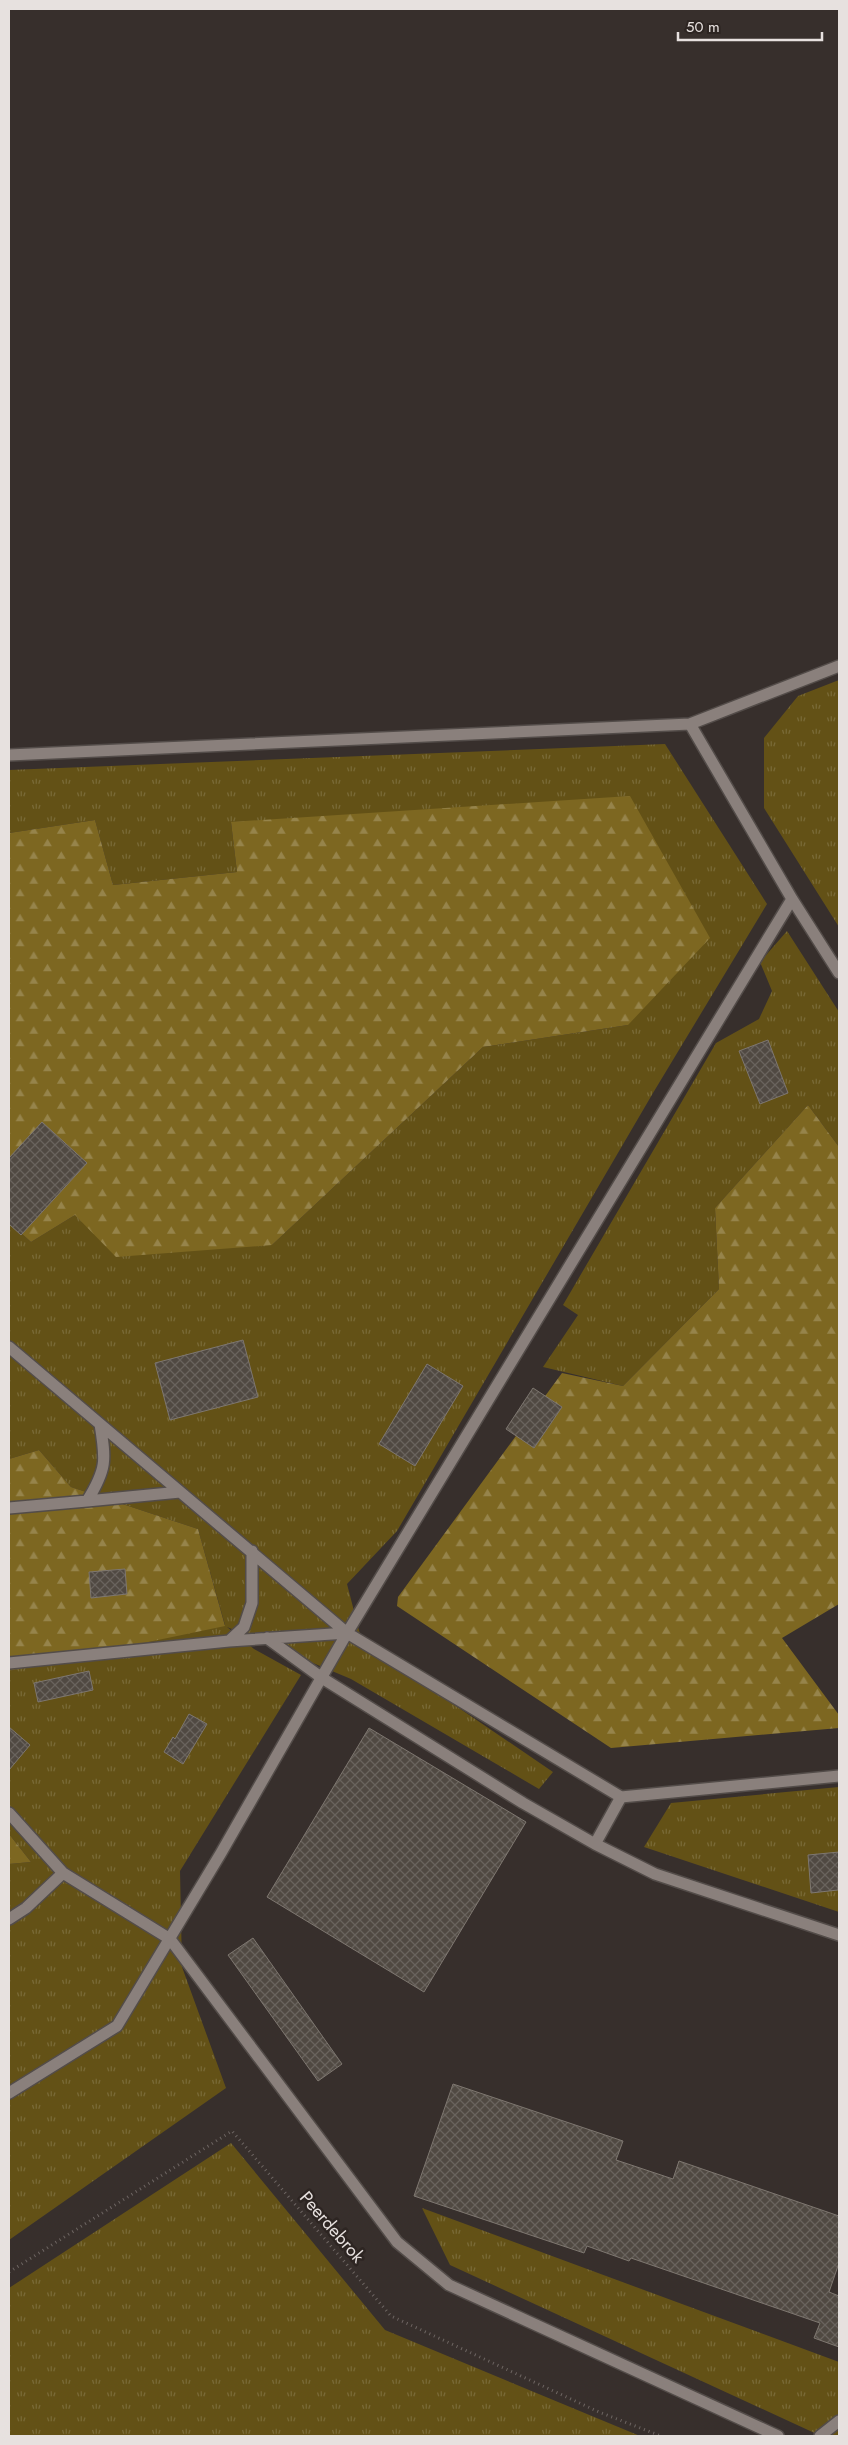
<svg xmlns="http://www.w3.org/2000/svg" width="848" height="2445" viewBox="0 0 848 2445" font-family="Jost,sans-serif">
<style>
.grass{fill:url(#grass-tufts)}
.forest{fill:url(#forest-firs)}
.building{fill:url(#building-cross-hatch);stroke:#7e7770}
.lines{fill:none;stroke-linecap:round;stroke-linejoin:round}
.lane-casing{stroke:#534c49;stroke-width:14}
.path{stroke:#6e6663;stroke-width:3;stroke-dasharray:1 4;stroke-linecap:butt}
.lane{stroke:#8a807c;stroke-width:11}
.labels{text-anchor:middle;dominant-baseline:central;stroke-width:5;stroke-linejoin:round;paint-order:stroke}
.street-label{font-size:18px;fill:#e7e1df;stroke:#2d2522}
</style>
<defs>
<pattern id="grass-tufts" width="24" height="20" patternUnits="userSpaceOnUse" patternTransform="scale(1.25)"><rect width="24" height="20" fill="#635116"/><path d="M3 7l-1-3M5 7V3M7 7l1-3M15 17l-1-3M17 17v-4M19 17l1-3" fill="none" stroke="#796a37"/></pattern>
<pattern id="forest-firs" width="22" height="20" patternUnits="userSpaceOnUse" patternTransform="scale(1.25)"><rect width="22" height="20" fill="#7d6721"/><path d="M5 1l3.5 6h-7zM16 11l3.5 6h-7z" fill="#96844b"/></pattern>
<pattern id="building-cross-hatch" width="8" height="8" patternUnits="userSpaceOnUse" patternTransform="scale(1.25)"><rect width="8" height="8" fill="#504942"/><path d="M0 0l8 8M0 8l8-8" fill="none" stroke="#69635d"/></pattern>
</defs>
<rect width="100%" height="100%" fill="#372f2c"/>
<path class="grass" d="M839,680V927L764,808V738L798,696Z
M665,744L767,904L653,1093L397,1531L347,1584L362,1642L553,1772L539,1789L351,1679L227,1627L254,1649L301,1675L180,1871L182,1967L226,2088L9,2240V1864L31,1862L9,1834V1671L225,1625L198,1529L71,1487L39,1450L9,1459V1222L31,1242L75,1215L272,1245L483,1047L628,1025L231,822L237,872L113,885L95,820L9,833V770Z
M787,931L839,1012V1147L808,1105L715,1208L719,1289L623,1386L543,1367L578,1315L563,1305L716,1043L759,1019L772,991L760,962Z
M839,1787V1912L644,1847L671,1803Z
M231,2143L385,2330L640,2436H9V2288Z
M422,2208L839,2362V2436H821L450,2265Z"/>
<path class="forest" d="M630,796L710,938L628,1025L483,1047L272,1245L116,1257L75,1215L31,1242L9,1222V833L95,820L113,885L237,872L231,822Z
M808,1105L839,1147V1604L782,1638L839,1715V1728L611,1748L397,1606L398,1597L562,1373L623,1386L719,1289L715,1208Z
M39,1450L71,1487L198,1529L225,1626L9,1671V1459Z
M9,1834L31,1862L9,1864Z"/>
<path class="building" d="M768,1040L788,1093L760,1104L739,1051Z
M42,1122L87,1163L21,1235L9,1224V1158Z
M243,1340L258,1397L170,1420L155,1363Z
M427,1364L463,1386L415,1466L379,1444Z
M533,1388L562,1407L534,1448L506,1429Z
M125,1569L127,1594L91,1598L89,1572Z
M89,1671L93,1690L38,1702L34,1683Z
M189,1714L207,1724L183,1764L164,1752L173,1737L175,1739Z
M9,1727L30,1745L9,1770Z
M369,1728L526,1822L424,1992L267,1897Z
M839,1852L838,1890L811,1893L808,1855Z
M253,1938L342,2064L318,2081L228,1955Z
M453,2084L623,2141L616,2160L673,2179L679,2161L839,2216V2263L829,2292L839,2296V2347L814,2338L820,2323L631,2258L629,2261L587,2246L584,2253L414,2196Z"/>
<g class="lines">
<defs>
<path id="lane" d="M690,724L792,899L839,973
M9,755L690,724L839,666
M9,1347L347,1633L621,1797L839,1776
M87,1501L180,1492
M9,1508L87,1501C107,1469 106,1460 100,1424
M267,1638L322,1678L523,1803L595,1844L655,1874L839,1935
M229,1641L347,1633
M9,1663L229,1641L244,1627L252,1603V1551
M9,1813L63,1873L170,1939L397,2242L449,2285L778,2436
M595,1844L621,1797
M9,1919L26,1908L63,1873
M9,2093L117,2026L221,1853L347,1633L792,899
M820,2436L839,2421"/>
</defs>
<use href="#lane" class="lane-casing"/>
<path class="path" d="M9,2272L232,2131L391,2316L599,2412L661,2436"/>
<use href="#lane" class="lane"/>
</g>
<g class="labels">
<g class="street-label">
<text transform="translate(332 2227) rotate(49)">Peerdebrok</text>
</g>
</g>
<rect width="848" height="2445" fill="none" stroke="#e7e1df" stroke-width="20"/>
<path d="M678 32v8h144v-8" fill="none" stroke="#e7e1df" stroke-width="2.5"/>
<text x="686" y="32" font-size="15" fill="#e7e1df" stroke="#2d2522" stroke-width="4" paint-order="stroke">50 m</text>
</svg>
